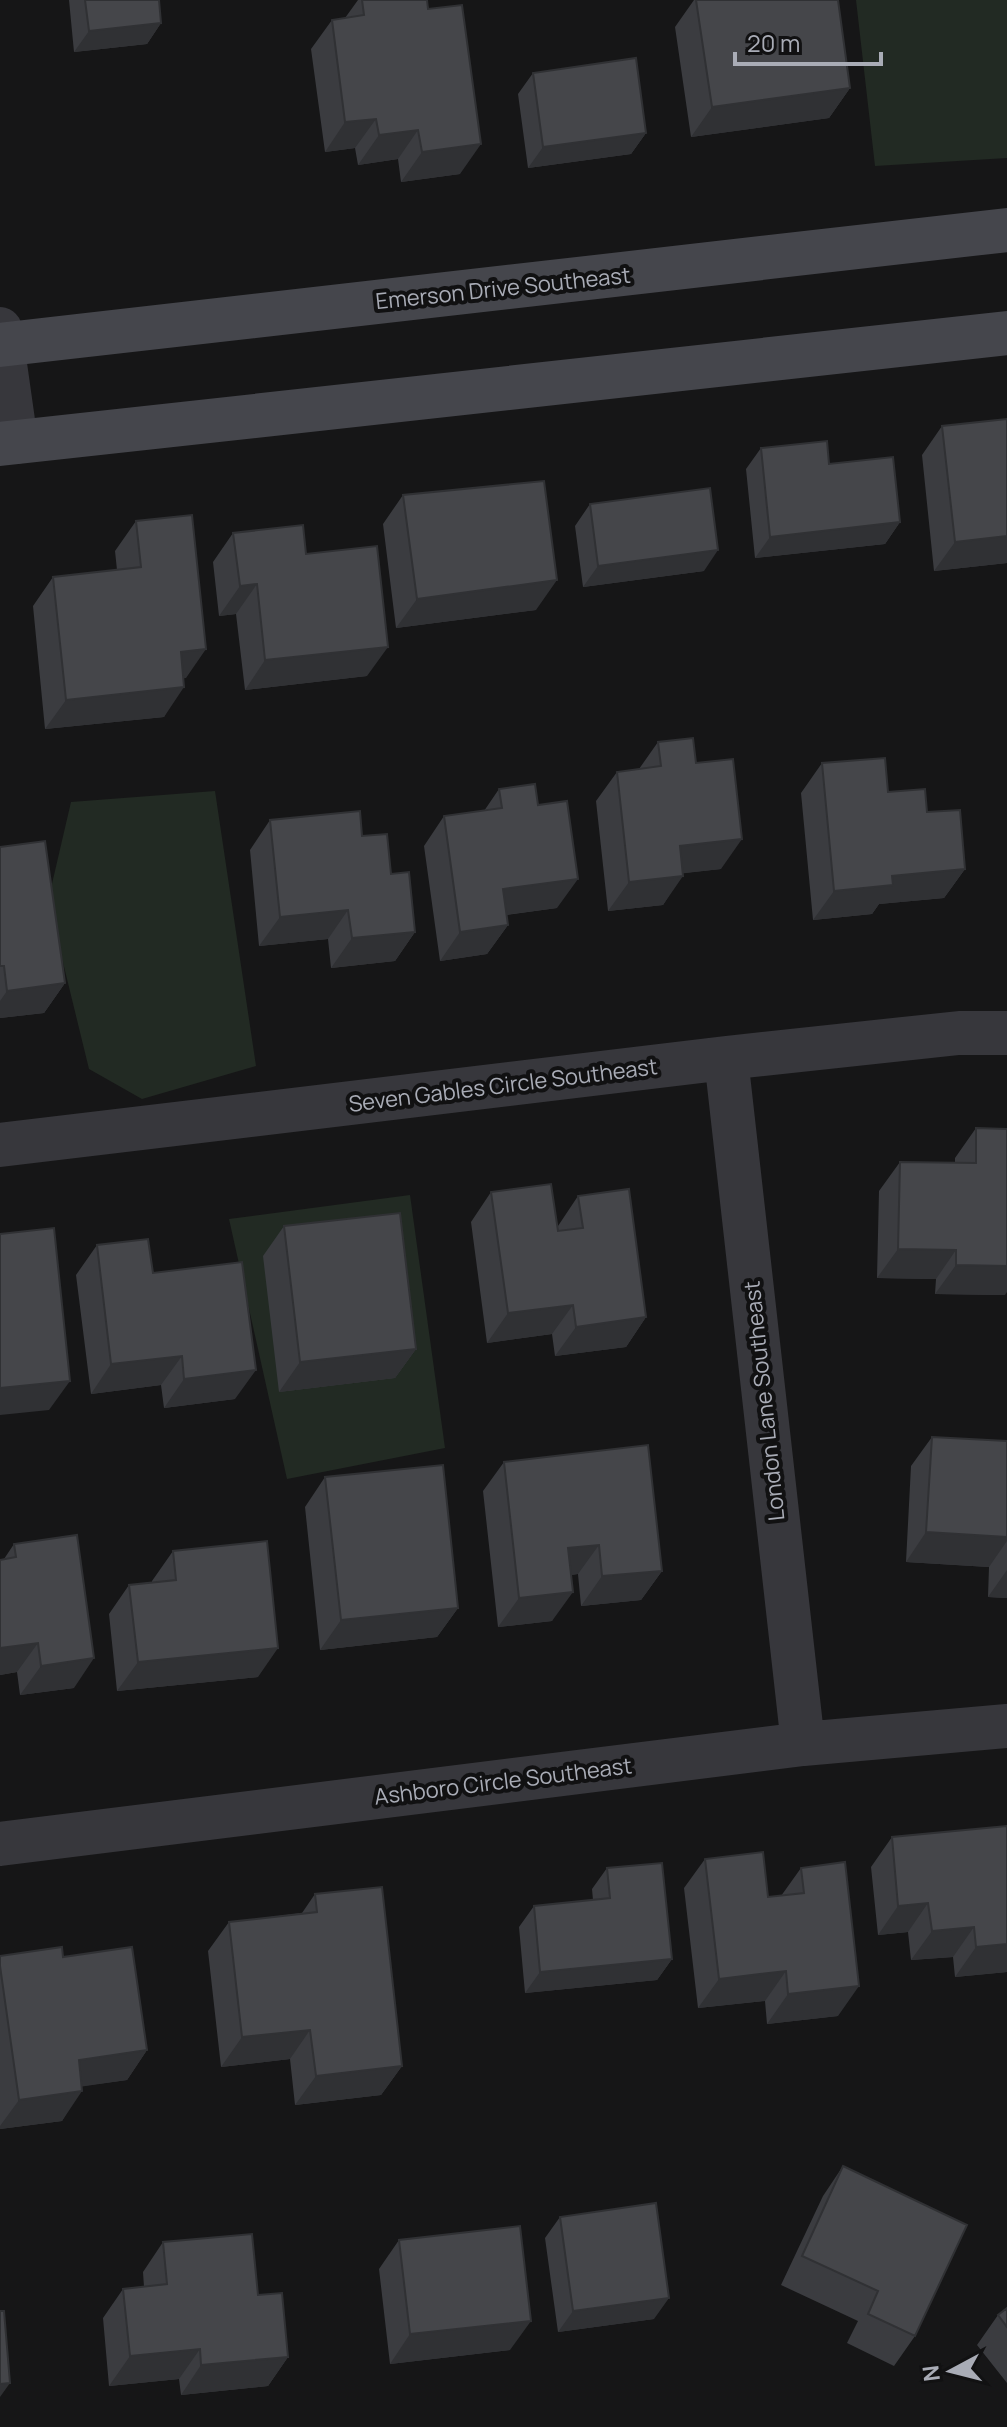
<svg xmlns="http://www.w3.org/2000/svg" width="1007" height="2427" viewBox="0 0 1007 2427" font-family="Manrope,sans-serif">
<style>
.green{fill:#222a23}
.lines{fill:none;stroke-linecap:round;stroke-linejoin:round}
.street{stroke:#37373c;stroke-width:44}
.secondary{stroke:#45464c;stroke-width:44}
.wall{fill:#3b3c40}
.shaded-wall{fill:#303134}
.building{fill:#45464a;stroke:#303134;stroke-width:2}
.labels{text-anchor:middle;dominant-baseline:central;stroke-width:8;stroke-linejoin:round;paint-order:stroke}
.street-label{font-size:22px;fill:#a9acb6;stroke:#111112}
</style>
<rect width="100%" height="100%" fill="#161617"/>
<path class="green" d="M856,0H1007V158L875,166Z
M215,791L256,1066L142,1099L89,1069L48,901L71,802Z
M410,1195L445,1448L287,1479L229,1219Z"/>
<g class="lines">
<path class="street" d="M0,329L16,442
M726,1058L803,1744
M0,1145L726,1058L959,1033H1007
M0,1844L803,1744L1007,1726"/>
<path class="secondary" d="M0,345L1007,230
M0,444L1007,333"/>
</g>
<path class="wall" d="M69,0H159L161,23L147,44L74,52Z
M358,0H427L460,174L401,182L398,159L358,165L355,148L325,152L311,49L332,20L345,18Z
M694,0H838L850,88L829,118L691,137L675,27Z
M533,73L646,133L631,154L528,168L518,94Z
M942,426L1007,563L934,571L922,455Z
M761,448L829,464L900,522L885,544L755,558L746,469Z
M403,495L536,610L396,628L383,524Z
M590,504L704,571L583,587L575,526Z
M136,521L186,678H183L164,717L45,729L33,606L53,577L117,570L115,551Z
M233,533L306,554L367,676L245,690L236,614L219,616L213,562Z
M658,742L696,763L721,869L683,873L663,905L608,911L596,801L617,772L639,769Z
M822,763L888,792L927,812L965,869L944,898L879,904L872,914L813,920L801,793Z
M499,789L557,908L506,915L508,925L487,954L440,961L424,846L444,816L484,811Z
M270,820L362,836L391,874L415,932L395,961L331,968L328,939L259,946L250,850Z
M0,847L65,983L44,1013L0,1018Z
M976,1128L1005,1295L935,1294L936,1279L877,1278L879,1191L900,1162L955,1163V1158Z
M491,1192L558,1226L578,1196L646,1317L626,1347L555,1356L552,1334L487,1343L471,1222Z
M284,1226L416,1349L395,1378L279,1392L263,1256Z
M97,1245L153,1273L235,1399L164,1408L161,1385L91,1394L76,1275Z
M932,1437L1007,1441V1598L988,1597L989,1567L906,1562L911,1466Z
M504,1462L662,1571L641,1600L581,1606L578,1574L571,1575L552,1621L498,1627L483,1491Z
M325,1477L458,1608L437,1637L320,1650L305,1507Z
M14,1544L74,1688L20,1695L17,1672L0,1675V1560L4,1559Z
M173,1551L258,1677L117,1691L109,1614L129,1585L152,1582V1581Z
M1007,1826V1972L955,1977L953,1957L911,1960L908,1932L878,1935L871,1867L892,1837Z
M705,1859L768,1897L781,1896L801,1868L838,2016L767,2024L765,2001L698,2008L684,1888Z
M607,1868L672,1959L657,1980L525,1993L519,1927L534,1906L593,1900L592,1889Z
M315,1894L402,2066L381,2095L295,2105L290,2059L221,2067L208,1951L229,1922L302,1913Z
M0,1956L63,1957L147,2050L127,2080L82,2086L62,2121L0,2129Z
M843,2166L915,2336L894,2366L847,2343L858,2321L781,2285L823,2196Z
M560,2217L654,2319L558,2332L545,2238Z
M399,2240L510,2350L390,2364L379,2269Z
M163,2242L258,2295L288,2357L268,2386L181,2395L179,2379L109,2386L103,2318L123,2289L144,2287L143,2272Z
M1007,2308V2383L977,2345L998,2315Z"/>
<path class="shaded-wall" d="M161,23L147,44L74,52L89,31Z
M850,88L829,118L691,137L712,107Z
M376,119L355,148L325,152L345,122Z
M418,130L398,159L358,165L379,135Z
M646,133L631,154L528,168L543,147Z
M481,144L460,174L401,182L422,152Z
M900,522L885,544L755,558L770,537Z
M1007,536V563L934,571L955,542Z
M718,550L704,571L583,587L598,566Z
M557,580L536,610L396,628L417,599Z
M257,584L236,614L219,616L240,586Z
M388,647L367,676L245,690L265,660Z
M206,649L186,678L160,681L181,652Z
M184,687L164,717L45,729L66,700Z
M742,839L721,869L660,876L680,846Z
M965,869L944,898L879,904L872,914L813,920L834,891L892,876Z
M683,876L663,905L608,911L629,882Z
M578,879L557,908L482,918L503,889Z
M348,910L328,939L259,946L280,917Z
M508,925L487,954L440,961L460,932Z
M415,932L395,961L331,968L352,938Z
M65,983L44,1013L0,1018V1001L7,991Z
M898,1249L956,1250L936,1279L877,1278Z
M956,1265L1007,1266V1292L1005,1295L935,1294Z
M573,1305L552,1334L487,1343L508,1313Z
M646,1317L626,1347L555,1356L576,1327Z
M416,1349L395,1378L279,1392L300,1362Z
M182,1356L161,1385L91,1394L111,1364Z
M256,1370L235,1399L164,1408L184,1379Z
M70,1381L49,1410L0,1415V1388Z
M926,1532L1007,1537V1541L989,1567L906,1562Z
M599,1545L578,1574L547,1577L568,1548Z
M1007,1570V1598L988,1597Z
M662,1571L641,1600L581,1606L602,1576Z
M573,1592L552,1621L498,1627L519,1598Z
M458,1608L437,1637L320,1650L341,1620Z
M38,1643L17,1672L0,1675V1648Z
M278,1648L258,1677L117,1691L138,1662Z
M94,1658L74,1688L20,1695L41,1666Z
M928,1903L908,1932L878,1935L898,1906Z
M974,1927L953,1957L911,1960L932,1931Z
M1007,1944V1972L955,1977L976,1947Z
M672,1959L657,1980L525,1993L540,1972Z
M786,1971L765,2001L698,2008L719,1979Z
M859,1986L838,2016L767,2024L788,1994Z
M310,2030L290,2059L221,2067L242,2037Z
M147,2050L127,2080L58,2090L79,2060Z
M402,2066L381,2095L295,2105L316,2076Z
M82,2091L62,2121L0,2129V2126L19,2100Z
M669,2298L654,2319L558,2332L573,2311Z
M531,2321L510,2350L390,2364L410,2334Z
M200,2349L179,2379L109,2386L130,2356Z
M288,2357L268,2386L181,2395L201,2365Z
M10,2383L0,2397V2384Z"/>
<path class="building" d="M85,0H159L161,23L89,31Z
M362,0H427L428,9L462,5L481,144L422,152L418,130L379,135L376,119L345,122L332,20L364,15Z
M696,0H838L850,88L712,107Z
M636,58L646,133L543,147L533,73Z
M1007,419V536L955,542L942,426Z
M827,441L829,464L893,457L900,522L770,537L761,448Z
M544,481L557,580L417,599L403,495Z
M710,488L718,550L598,566L590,504Z
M192,515L206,649L181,652L184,687L66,700L53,577L141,567L136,521Z
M303,525L306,554L377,546L388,647L265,660L257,584L240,586L233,533Z
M693,738L696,763L733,759L742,839L680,846L683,876L629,882L617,772L661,766L658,742Z
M885,758L888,792L925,789L927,812L960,810L965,869L892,876L893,885L834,891L822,763Z
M535,784L538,805L567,801L578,879L503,889L508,925L460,932L444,816L502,808L499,789Z
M360,811L362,836L387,834L391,874L409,872L415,932L352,938L348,910L280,917L270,820Z
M45,841L65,983L7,991L4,966H0V847Z
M976,1128L1007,1129V1266L956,1265V1250L898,1249L900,1162L976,1163Z
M551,1184L558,1231L583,1228L578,1196L629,1189L646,1317L576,1327L573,1305L508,1313L491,1192Z
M400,1213L416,1349L300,1362L284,1226Z
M54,1228L70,1381L0,1388V1234Z
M148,1239L153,1273L242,1262L256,1370L184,1379L182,1356L111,1364L97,1245Z
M932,1437L1007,1441V1537L926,1532Z
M648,1445L662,1571L602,1576L599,1545L568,1548L573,1592L519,1598L504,1462Z
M443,1465L458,1608L341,1620L325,1477Z
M77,1535L94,1658L41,1666L38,1643L0,1648V1560L16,1557L14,1544Z
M267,1541L278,1648L138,1662L129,1585L176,1580L173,1551Z
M1007,1826V1944L976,1947L974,1927L932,1931L928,1903L898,1906L892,1837Z
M763,1852L768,1897L804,1893L801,1868L845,1862L859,1986L788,1994L786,1971L719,1979L705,1859Z
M662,1863L672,1959L540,1972L534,1906L610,1898L607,1868Z
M382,1887L402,2066L316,2076L310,2030L242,2037L229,1922L317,1912L315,1894Z
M62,1947L63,1957L132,1947L147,2050L79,2060L82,2091L19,2100L0,1966V1956Z
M843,2166L967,2225L915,2336L868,2314L878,2291L802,2256Z
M656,2203L669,2298L573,2311L560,2217Z
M520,2226L531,2321L410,2334L399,2240Z
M252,2234L258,2295L282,2293L288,2357L201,2365L200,2349L130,2356L123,2289L167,2284L163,2242Z
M1007,2308V2327L998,2315Z
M0,2311H4L10,2383L0,2384Z"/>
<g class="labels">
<g class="street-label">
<text transform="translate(503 288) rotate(-6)">Emerson Drive Southeast</text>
<text transform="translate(503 1085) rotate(-7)">Seven Gables Circle Southeast</text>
<text transform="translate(764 1401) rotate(-96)">London Lane Southeast</text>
<text transform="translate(503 1781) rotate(-7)">Ashboro Circle Southeast</text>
</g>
</g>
<g transform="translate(951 2371) rotate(263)" stroke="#111112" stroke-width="6" paint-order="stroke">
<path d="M0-6L14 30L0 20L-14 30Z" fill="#a9acb6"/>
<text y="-12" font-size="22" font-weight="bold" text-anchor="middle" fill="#a9acb6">N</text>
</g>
<path d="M735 52v12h146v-12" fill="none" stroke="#a9acb6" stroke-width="4"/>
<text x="747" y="52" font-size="24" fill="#a9acb6" stroke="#111112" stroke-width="6" paint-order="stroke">20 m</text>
</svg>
